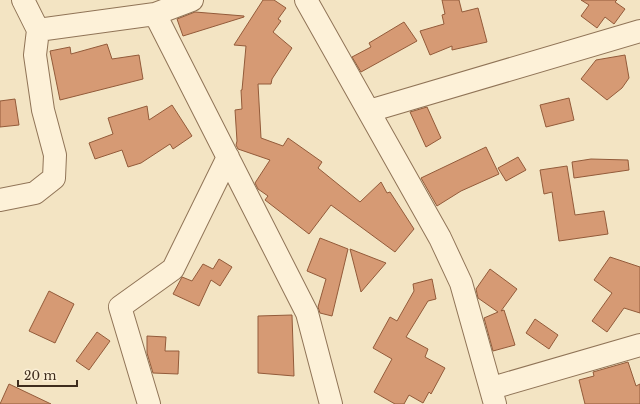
<svg xmlns="http://www.w3.org/2000/svg" width="640" height="404" viewBox="0 0 640 404" font-family="'Libre Baskerville',serif">
<style>
.building{fill:#d69a74;stroke:#935b3a}
.lines{fill:none;stroke-linecap:round;stroke-linejoin:round}
.minor-casing{stroke:#907457;stroke-width:24}
.minor{stroke:#fdf1d8;stroke-width:22}
</style>
<rect width="100%" height="100%" fill="#f3e4c3"/>
<path class="building" d="M263,0H274L286,8L278,19L281,21L273,32L292,48L272,79L271,84H258L261,138L283,146L288,138L322,162L318,168L360,202L381,182L387,193L390,192L414,229L395,252L331,205L309,234L265,200L268,196L258,189L255,183L270,160L238,149L236,145L237,141L235,110L242,109L241,90H242L246,46L234,45Z
M442,0H459L462,12L478,8L487,42L452,50V46L430,55L420,31L444,24L442,15L445,14Z
M581,0H617L615,2L625,9L614,24L605,17L597,28L581,16L589,5Z
M195,12L244,16V17L183,36L177,19Z
M404,22L417,41L361,72L352,57L371,47L369,43Z
M107,44L112,59L139,55L143,79L60,100L50,51L70,47L71,54Z
M625,55L629,78L622,88L607,100L581,79L596,60Z
M569,98L574,120L546,127L540,105Z
M15,99L19,125L0,127V101Z
M172,105L192,136L173,149L170,144L141,163L128,167L122,150L95,159L89,143L113,134L108,118L147,106L149,120Z
M427,107L441,138L426,147L410,112Z
M486,147L499,174L461,191L437,206L421,178Z
M518,157L526,170L506,181L498,168Z
M591,159L628,160L629,170L574,178L572,162Z
M567,166L575,215L604,211L608,234L559,241L552,192L544,194L540,170Z
M320,238L348,249L332,316L320,313L318,307L326,279L307,271Z
M350,249L386,263L361,292Z
M610,257L640,267V313L624,308L607,332L592,321L612,293L594,280Z
M219,259L232,267L220,286L211,280L199,306L173,294L182,277L192,281L203,264L213,269Z
M490,269L517,289L501,311L504,310L515,345L493,351L484,318L498,312L478,298L476,289Z
M432,279L436,299L428,301L406,337L428,349L425,357L445,368L431,394L429,392L423,403L409,395L404,404H395L374,392L392,359L373,348L390,317L397,321L414,291L413,284Z
M49,291L74,304L55,343L29,331Z
M292,315L294,376L258,373V316Z
M535,319L558,335L549,349L526,333Z
M97,332L110,341L89,370L76,361Z
M147,336L166,337L165,351H179L178,374L153,373L147,353Z
M628,362L636,386L640,384V404H585L579,380L594,376L593,372Z
M9,384L51,404H0Z"/>
<g class="lines">
<defs>
<path id="minor" d="M23,0L38,30
M306,0L440,238L461,283L495,404
M155,14L307,313L331,404
M369,111L640,31
M0,200L35,193L54,178L55,155L43,110L35,55L38,30L155,14L192,0
M492,388L640,345
M149,404L120,307L173,269L228,157"/>
</defs>
<use href="#minor" class="minor-casing"/>
<use href="#minor" class="minor"/>
</g>
<path d="M18 380v6h59v-6" fill="none" stroke="#3e2c1d" stroke-width="2"/>
<text x="24" y="380" font-size="12" fill="#3e2c1d" stroke="#faeed4" stroke-width="3" paint-order="stroke">20 m</text>
</svg>
